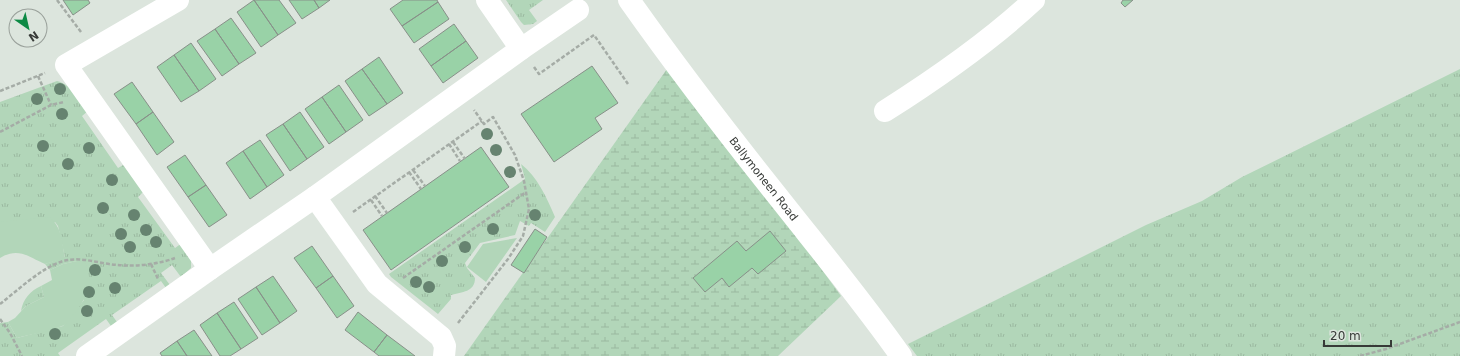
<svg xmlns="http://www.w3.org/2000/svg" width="1460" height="356" viewBox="0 0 1460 356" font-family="'DejaVu Sans',sans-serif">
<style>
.grass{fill:url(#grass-tufts)}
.wetland{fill:url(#wetland-marsh)}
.park{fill:#b2d6b9}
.building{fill:#99d2a7;stroke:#889089}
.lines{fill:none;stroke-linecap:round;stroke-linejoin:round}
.path{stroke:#a5aca6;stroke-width:2.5;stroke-dasharray:4 2;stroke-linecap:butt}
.minor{stroke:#fff;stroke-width:22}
.tree{fill:#668370}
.labels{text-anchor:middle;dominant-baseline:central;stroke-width:4;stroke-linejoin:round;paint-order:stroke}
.street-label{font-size:11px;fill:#373a37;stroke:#dce5dd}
</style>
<defs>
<pattern id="grass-tufts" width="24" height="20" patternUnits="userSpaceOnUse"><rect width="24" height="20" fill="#b2d6b9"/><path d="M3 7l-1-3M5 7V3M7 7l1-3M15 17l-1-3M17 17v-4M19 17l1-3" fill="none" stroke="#9ab8a0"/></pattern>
<pattern id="wetland-marsh" width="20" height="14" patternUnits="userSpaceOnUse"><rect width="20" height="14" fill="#b2d6b9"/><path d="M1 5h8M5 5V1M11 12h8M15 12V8" fill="none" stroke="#9ab8a0"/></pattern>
</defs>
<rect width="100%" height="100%" fill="#dce5dd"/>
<path class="grass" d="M506,0H543L529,10L537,21L533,24L524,25L521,22Z
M1460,69V356H917L908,344L1146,225L1202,201L1242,177Z
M57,81C72,85 79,99 88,111L82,116L118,168L125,164L144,191L138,197L175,248L182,243L191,258V268L181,277L172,265L161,273L170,285L166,288L161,281L112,315L117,322L111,326L106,319L58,353L60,356H0V323L8,322L17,338L63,326L84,300L77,261L63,264L50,270L45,264L65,257L58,226L55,222H0V102Z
M521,164C537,176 547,198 555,217L545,232L531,223L529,226L520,221L515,235L480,243L465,263L467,268L475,278C475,292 462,292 451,295V299L438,314L391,277L389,274L525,179Z
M41,286L44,297L26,306L21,311C23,299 30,291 41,286Z"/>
<path class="wetland" d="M667,69L812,256L841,296L778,356H464Z"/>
<path class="park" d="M49,217C62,226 62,243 65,258L45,264C27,256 18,247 0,258V222Z
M517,238L486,282L467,267L483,244Z
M77,261L85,263C95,283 86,300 72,316C69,319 66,325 62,326C48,332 31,334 17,338L8,322L15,318L26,306L44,297L41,286L52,280L50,270L63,264Z"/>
<path class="building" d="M63,0H88L90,3L73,15Z
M254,0L278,35L261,47L237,12Z
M254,0H279L296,23L278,35Z
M289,0H314L319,8L302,19Z
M314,0H330L319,8Z
M403,0H437L438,2L402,26L390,9Z
M1123,0H1133L1125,7L1121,3Z
M438,2L449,19L414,43L402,26Z
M231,18L256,53L239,64L215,29Z
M454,24L466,41L431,66L419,49Z
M215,29L239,64L222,76L197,41Z
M466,41L478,58L443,83L431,66Z
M191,43L216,79L199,91L174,55Z
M174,55L199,91L181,102L157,67Z
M379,57L403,93L387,104L362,69Z
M592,66L618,103L595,118L602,129L554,162L521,114Z
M362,69L387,104L369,116L345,81Z
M132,82L153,112L136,124L114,94Z
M339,85L363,120L346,132L322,97Z
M322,97L346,132L329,144L305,109Z
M153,112L174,142L157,155L136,124Z
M300,112L324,147L307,159L283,124Z
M283,124L307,159L290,171L266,135Z
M260,140L284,175L267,187L243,151Z
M481,147L509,187L391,270L363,230Z
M243,151L267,187L250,199L226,163Z
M185,155L206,185L188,197L167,167Z
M206,185L227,215L209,227L188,197Z
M535,229L547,237L524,273L511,265Z
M770,231L786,251L758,274L752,268L729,287L722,278L705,292L693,278L737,241L746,251Z
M312,246L333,276L316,288L294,258Z
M273,276L297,311L280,323L256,287Z
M333,276L354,306L337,318L316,288Z
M256,287L280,323L262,335L238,299Z
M234,302L258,338L241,349L217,313Z
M358,312L387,335L374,352L345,330Z
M217,313L241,349L230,356H220L200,325Z
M194,330L212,356H187L177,341Z
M387,335L415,356H379L374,352Z
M177,341L187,356H162L160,353Z"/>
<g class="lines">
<path class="path" d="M57,0L81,32
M534,67L539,74L594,35L628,84
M38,76L51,105
M0,91L45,73
M0,132L51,105L64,102
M453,142L465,159
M449,144L460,161
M413,170L425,186
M409,172L421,189
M375,196L387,213
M371,200L382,216
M353,212L482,121
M151,264L158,279
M403,278L526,192
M0,304C18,290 41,268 63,261C81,256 100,264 118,265C135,267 159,264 175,258
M0,319L10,333L22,356
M458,323L508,259L523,236L529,209L524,181L515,155L493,117L484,124L474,110
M1360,356L1386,349L1460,322"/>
<g class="minor">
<path d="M178,0L66,65L210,269L315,197L521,49L487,0"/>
<path id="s1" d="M629,0C677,68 727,133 779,198C820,250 863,302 901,356"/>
<path d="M521,49L578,10"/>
<path d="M885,111C937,78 989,42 1034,0"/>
<path d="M315,197L377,284L441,337L445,346L444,356"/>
<path d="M87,356L210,269"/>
</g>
</g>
<g class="tree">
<circle cx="60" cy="89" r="6"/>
<circle cx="37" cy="99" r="6"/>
<circle cx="62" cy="114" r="6"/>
<circle cx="487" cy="134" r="6"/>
<circle cx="43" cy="146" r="6"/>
<circle cx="89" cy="148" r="6"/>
<circle cx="496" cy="150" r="6"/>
<circle cx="68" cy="164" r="6"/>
<circle cx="510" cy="172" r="6"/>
<circle cx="112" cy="180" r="6"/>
<circle cx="103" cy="208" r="6"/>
<circle cx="134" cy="215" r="6"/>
<circle cx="535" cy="215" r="6"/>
<circle cx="493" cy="229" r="6"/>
<circle cx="146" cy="230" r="6"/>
<circle cx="121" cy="234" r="6"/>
<circle cx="156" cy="242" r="6"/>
<circle cx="130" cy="247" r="6"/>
<circle cx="465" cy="247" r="6"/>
<circle cx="442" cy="261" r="6"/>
<circle cx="95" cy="270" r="6"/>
<circle cx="416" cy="282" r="6"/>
<circle cx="429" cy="287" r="6"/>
<circle cx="115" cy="288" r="6"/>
<circle cx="89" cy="292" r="6"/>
<circle cx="87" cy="311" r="6"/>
<circle cx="55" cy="334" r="6"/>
</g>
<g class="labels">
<g class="street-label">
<text stroke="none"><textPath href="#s1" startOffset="224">Ballymoneen Road</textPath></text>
</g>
</g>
<g transform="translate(28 28) rotate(146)"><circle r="19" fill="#dce5dd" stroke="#9aa19b"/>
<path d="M0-3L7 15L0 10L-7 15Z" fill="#0d8a45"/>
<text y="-6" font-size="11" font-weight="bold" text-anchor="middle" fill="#373a37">N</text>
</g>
<path d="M1324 340v6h67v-6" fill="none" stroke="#373a37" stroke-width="2"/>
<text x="1330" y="340" font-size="12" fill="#373a37" stroke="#dce5dd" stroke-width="3" paint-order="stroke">20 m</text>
</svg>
